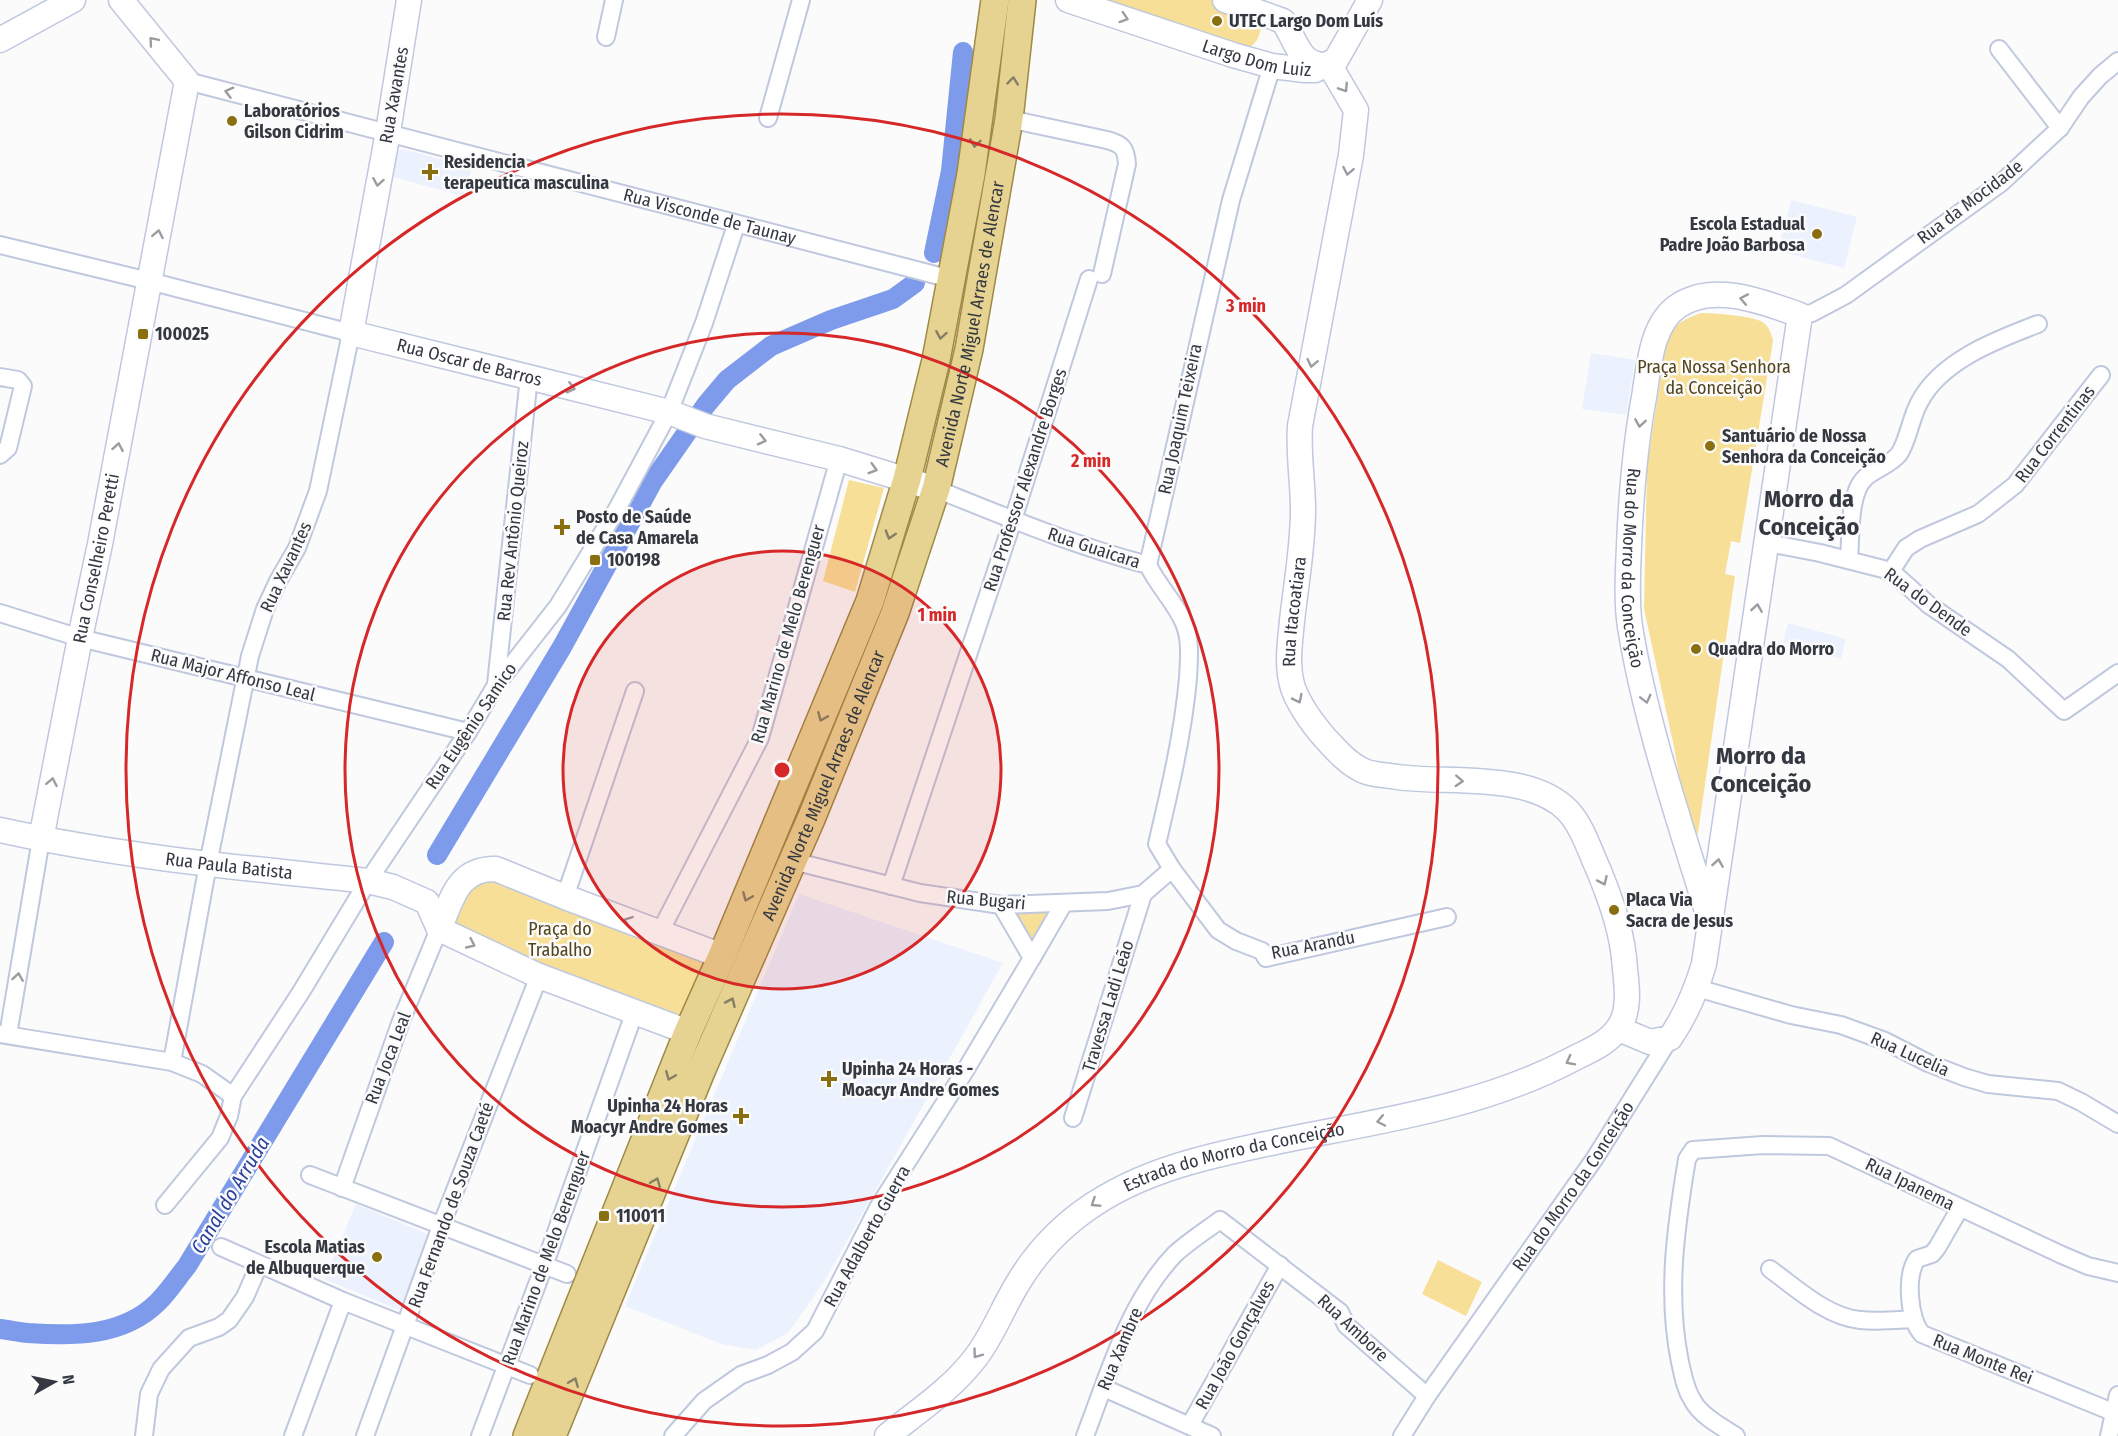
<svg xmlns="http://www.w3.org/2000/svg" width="2118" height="1436" viewBox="0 0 2118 1436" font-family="'Fira Sans Condensed',sans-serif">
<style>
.built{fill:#ebf1fd}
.green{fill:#f8df97}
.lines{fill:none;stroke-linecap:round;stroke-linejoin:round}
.canal{stroke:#7d9aeb;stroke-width:20}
.street-casing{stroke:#bfc8de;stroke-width:20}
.secondary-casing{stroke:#bfc8de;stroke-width:27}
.primary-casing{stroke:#9e8945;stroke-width:30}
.street{stroke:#fff;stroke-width:16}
.secondary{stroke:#fff;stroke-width:24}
.primary{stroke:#e7d391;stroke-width:27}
.oneway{stroke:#9a9ca0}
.oneway2{stroke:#857e65}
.ring{fill:none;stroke:#d62828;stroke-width:3}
.poi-dot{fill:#896f0f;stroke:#fbfbfb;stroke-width:2}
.labels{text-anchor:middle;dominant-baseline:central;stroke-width:5;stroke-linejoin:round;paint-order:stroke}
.poi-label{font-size:18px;font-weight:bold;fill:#343841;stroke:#fbfbfb;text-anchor:start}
.street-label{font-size:18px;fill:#343841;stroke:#fbfbfb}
.park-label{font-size:18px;fill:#52441b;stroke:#fbfbfb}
.water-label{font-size:20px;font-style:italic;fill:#29419e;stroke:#fbfbfb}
.district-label{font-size:24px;font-weight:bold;fill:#343841;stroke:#fbfbfb}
.centre{fill:#d62828;stroke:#fbfbfb;stroke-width:3}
.ring-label{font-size:18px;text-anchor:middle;font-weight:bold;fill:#d62828;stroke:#fbfbfb;stroke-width:5;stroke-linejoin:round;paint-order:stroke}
</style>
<rect width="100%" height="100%" fill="#fbfbfb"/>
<path class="built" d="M402,149L472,167L463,196L389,176L394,154Z
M1791,200L1857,217L1844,268L1778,251Z
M1591,353L1635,360L1626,415L1582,409Z
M1788,623L1846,639L1841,659L1783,642Z
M799,894L1003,963L824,1282L788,1333L756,1350L721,1344L625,1306Z
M356,1204L430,1235L399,1310L324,1279Z"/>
<path class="green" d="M1095,0H1214L1261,21C1261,34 1258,44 1246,49Z
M1701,313C1713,313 1756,316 1764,323C1769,327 1772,335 1773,341L1740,543L1731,541L1725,574L1735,576L1698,833L1695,836L1689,835L1674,747L1644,609L1647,466L1665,349C1671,326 1679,321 1701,313Z
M849,480L884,488L855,592L823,581Z
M489,880L705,962L682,1017L546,968L454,926L472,884Z
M1055,908L1031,951L1009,910Z
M1438,1260L1482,1282L1466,1316L1422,1294Z"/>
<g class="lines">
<path class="canal" d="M934,253L951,171L963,52
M437,855L562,647L653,481L706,405L727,380L771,346L831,320L893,299L915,283
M0,1329C9,1330 18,1332 28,1333C73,1336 123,1337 158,1302C169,1291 178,1277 187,1266L384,942"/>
<defs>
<g id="street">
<path d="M606,37L614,0"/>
<path d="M1999,49L2060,128"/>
<path id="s1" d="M187,81L951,279"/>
<path d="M768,118L801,0"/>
<path d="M1009,119L1107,140C1122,144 1126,148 1127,164L1102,274"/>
<path d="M0,245L149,281L351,333L318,491L297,548L278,581L265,609L250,656L208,864L172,1062"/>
<path d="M1800,315L1812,313L1846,295L2001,183L2060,128L2081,97L2100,76L2118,61"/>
<path d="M0,377L18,380L23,386L8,448L0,455"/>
<path d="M936,489C1006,517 1075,546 1148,565C1158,586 1175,602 1184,623C1191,639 1189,660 1188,678C1183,734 1170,789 1157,844L1172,869L1218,930L1236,941L1262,951L1266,958L1447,917"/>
<path d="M1768,543L1820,553L1891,571L1929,605L2008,659L2064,711L2118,673"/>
<path d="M1849,560C1851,538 1848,492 1866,477C1877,468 1890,465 1899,454C1908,441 1911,417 1919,403C1940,361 1996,340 2038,324"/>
<path d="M1148,565L1231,200L1272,66"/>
<path d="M1891,571L1906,548L1920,539L1978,514L2015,485L2101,375"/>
<path d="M0,613L80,638L468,732"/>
<path d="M496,684L529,377"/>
<path d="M793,861L920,893L1001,905L1108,901L1143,894L1172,869"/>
<path d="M891,886L1013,520L1089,279"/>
<path d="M565,897L635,691"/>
<path d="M660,932L760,738L839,459"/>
<path d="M1032,958L1064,903"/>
<path d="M1697,988L1791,1015L1841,1025L1885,1041L1928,1063L1964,1077L1988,1084L2058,1091L2081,1102L2118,1124"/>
<path d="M0,1034L172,1062L202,1074L233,1096"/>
<path d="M8,1035L41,839"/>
<path d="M1073,1118L1143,894"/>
<path d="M310,1175L567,1274"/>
<path d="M342,1188L401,1021L439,929"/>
<path d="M165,1205L220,1138L229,1116L233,1096L301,992L368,881L468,732L496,685L558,606L617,509L669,412L704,323L736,225"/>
<path d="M1960,1208L1937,1248L1932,1254L1917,1259C1905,1276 1909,1320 1922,1334L2115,1413"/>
<path d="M221,1247L343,1301L530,1375"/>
<path d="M1770,1269C1796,1288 1827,1317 1860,1320C1877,1322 1896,1320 1913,1319"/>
<path d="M1104,1388L1212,1436"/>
<path d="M1190,1425L1280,1265"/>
<path d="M144,1436L149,1394L161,1369L189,1338L219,1327L229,1320L245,1297L259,1265"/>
<path d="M293,1436L343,1301"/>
<path d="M365,1436L441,1226L539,976"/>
<path d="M480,1436L544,1266L635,1011"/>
<path d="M673,1436L704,1401L741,1375L768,1365L792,1352L815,1331L879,1206L965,1071L1032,958L1001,905"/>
<path d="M1085,1436C1109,1374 1128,1303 1175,1254C1188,1242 1205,1231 1220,1220L1340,1312L1346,1325L1427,1396"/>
<path id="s2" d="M1402,1436L1427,1396L1595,1158L1670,1038"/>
<path d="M1736,1436C1722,1427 1701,1416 1693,1401C1685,1389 1683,1375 1680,1362C1666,1294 1676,1226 1687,1159L1693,1150L1763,1145L1829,1146L2062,1255L2088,1266L2118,1273"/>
<path d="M2109,1436L2118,1395"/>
</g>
<g id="secondary">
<path id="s3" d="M409,0L388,132L351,333L669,412L705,426L839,459L936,489"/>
<path id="s4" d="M1068,0L1233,55L1272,66L1305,70H1315L1336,60L1370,0"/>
<path d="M1225,0L1283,21C1296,39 1298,65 1325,65"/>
<path d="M0,40L73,0"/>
<path id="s5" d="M0,830C121,857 245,868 368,881L393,887L427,902L439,929"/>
<path id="s6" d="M41,839L80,638L100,544L187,81L121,0"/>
<path id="s7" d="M1619,1029L1650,1042L1670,1038C1686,1015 1696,991 1704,964L1800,315C1763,302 1714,282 1678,306C1651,324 1649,367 1644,397C1635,446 1631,496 1629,546C1628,572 1626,600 1630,627C1646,725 1681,826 1710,921"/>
<path d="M688,1032L539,976L439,929C452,900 457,868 496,869L565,897L722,956"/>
<path id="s8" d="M887,1436C918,1411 952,1389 976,1357C993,1335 1003,1307 1018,1283C1058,1216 1121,1181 1194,1161C1320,1126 1454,1121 1571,1060C1588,1051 1608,1044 1619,1027C1630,1011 1627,987 1625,969C1623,934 1612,903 1599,871C1590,852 1583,827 1568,811C1530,771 1447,784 1397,777C1386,775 1373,775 1364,771C1348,764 1336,750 1325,738C1312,723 1300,707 1293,688C1286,666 1290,643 1292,621C1296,584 1303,547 1303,510C1303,482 1298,454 1300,426L1351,155L1356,110L1329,64"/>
</g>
<g id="primary">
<path d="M527,1436L688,1032L722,956L870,601L907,479L936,360L971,174L995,0"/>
<path id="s9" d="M552,1436L702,1069L811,819L895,613L936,489L969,349L1009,119L1022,0"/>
</g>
</defs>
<use href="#street" class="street-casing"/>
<use href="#secondary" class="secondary-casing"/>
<use href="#primary" class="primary-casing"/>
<use href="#street" class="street"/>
<use href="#secondary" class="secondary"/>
<use href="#primary" class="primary"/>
</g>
<defs><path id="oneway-chevron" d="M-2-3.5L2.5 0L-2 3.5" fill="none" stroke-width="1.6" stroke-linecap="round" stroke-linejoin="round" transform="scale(1.5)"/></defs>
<g class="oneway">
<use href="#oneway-chevron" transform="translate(1124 18) rotate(18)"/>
<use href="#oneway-chevron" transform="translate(153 41) rotate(-130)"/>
<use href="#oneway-chevron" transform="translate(1344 88) rotate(57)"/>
<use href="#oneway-chevron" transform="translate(229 92) rotate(-165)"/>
<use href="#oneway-chevron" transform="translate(1348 171) rotate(101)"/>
<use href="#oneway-chevron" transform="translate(378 182) rotate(100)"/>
<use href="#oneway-chevron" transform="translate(158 234) rotate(-79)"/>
<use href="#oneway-chevron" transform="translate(1744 299) rotate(-169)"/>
<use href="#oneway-chevron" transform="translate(1312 363) rotate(102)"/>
<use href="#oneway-chevron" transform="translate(571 388) rotate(14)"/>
<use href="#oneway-chevron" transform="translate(1640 423) rotate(99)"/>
<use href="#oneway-chevron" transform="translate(762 440) rotate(14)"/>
<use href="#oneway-chevron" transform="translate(118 447) rotate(-80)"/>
<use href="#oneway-chevron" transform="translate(873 469) rotate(16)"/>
<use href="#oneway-chevron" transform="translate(1757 608) rotate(-81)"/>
<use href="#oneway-chevron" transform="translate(1298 699) rotate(64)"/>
<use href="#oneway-chevron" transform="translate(1646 699) rotate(76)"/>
<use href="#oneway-chevron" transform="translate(1459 781) rotate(3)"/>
<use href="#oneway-chevron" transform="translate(52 782) rotate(-79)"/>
<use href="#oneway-chevron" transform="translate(1718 863) rotate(-81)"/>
<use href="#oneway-chevron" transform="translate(1603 881) rotate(66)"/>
<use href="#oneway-chevron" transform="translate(628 921) rotate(-160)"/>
<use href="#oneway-chevron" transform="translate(471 944) rotate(25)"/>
<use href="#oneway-chevron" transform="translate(18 977) rotate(-81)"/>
<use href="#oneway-chevron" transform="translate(1570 1061) rotate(153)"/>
<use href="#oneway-chevron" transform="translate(1381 1121) rotate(168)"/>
<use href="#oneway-chevron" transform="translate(1095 1203) rotate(147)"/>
<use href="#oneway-chevron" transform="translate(977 1354) rotate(126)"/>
</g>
<g class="oneway2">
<use href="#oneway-chevron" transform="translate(1013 81) rotate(-84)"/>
<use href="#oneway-chevron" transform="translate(975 143) rotate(98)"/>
<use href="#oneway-chevron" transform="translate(941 335) rotate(100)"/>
<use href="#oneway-chevron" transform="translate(890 535) rotate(107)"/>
<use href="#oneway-chevron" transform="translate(822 717) rotate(113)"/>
<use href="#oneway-chevron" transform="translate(747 897) rotate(113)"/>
<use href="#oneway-chevron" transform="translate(731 1002) rotate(-66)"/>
<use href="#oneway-chevron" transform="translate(670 1076) rotate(112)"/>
<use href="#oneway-chevron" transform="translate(656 1182) rotate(-68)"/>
<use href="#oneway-chevron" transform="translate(574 1382) rotate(-68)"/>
</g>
<circle cx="782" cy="770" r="219" fill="#d62828" fill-opacity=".12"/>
<g class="ring">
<circle cx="782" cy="770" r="219"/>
<circle cx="782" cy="770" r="437"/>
<circle cx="782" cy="770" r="656"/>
</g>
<g class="poi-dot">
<circle cx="1217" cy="21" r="6"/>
<circle cx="232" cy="121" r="6"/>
<path d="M427 163h6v6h6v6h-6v6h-6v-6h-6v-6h6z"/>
<circle cx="1817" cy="234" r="6"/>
<rect x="137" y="328" width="12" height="12" rx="3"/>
<circle cx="1710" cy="446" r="6"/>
<path d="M559 518h6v6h6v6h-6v6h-6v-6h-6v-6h6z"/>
<rect x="589" y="554" width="12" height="12" rx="3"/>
<circle cx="1696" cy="649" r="6"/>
<circle cx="1614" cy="910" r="6"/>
<path d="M826 1070h6v6h6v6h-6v6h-6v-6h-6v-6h6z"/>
<path d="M738 1107h6v6h6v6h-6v6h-6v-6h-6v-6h6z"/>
<rect x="598" y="1210" width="12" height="12" rx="3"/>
<circle cx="377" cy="1257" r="6"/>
</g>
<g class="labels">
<g class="poi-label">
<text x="1229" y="21">UTEC Largo Dom Luís</text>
<text x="244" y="111">Laboratórios<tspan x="244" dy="21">Gilson Cidrim</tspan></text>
<text x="444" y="162">Residencia<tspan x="444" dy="21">terapeutica masculina</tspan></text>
<text x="1805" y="224" text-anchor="end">Escola Estadual<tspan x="1805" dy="21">Padre João Barbosa</tspan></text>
<text x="155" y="334">100025</text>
<text x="1722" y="436">Santuário de Nossa<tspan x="1722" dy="21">Senhora da Conceição</tspan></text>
<text x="576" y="517">Posto de Saúde<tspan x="576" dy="21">de Casa Amarela</tspan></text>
<text x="607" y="560">100198</text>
<text x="1708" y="649">Quadra do Morro</text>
<text x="1626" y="900">Placa Via<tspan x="1626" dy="21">Sacra de Jesus</tspan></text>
<text x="842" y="1069">Upinha 24 Horas -<tspan x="842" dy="21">Moacyr Andre Gomes</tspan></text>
<text x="728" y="1106" text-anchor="end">Upinha 24 Horas<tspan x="728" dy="21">Moacyr Andre Gomes</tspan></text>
<text x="616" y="1216">110011</text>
<text x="365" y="1247" text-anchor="end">Escola Matias<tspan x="365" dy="21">de Albuquerque</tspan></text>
</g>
<g class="street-label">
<text stroke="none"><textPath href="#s4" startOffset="198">Largo Dom Luiz</textPath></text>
<text transform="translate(394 95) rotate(-80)">Rua Xavantes</text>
<text transform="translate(1970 202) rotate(-37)">Rua da Mocidade</text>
<text stroke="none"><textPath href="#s1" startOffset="540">Rua Visconde de Taunay</textPath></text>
<text stroke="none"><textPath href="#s9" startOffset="1191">Avenida Norte Miguel Arraes de Alencar</textPath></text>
<text stroke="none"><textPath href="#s3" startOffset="460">Rua Oscar de Barros</textPath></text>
<text transform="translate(1180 419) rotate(-78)">Rua Joaquim Teixeira</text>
<text transform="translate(2055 434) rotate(-52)">Rua Correntinas</text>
<text transform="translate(1025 480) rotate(-72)">Rua Professor Alexandre Borges</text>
<text transform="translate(513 531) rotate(-84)">Rua Rev Antônio Queiroz</text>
<text transform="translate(1094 548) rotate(18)">Rua Guaicara</text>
<text stroke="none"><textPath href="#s6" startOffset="286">Rua Conselheiro Peretti</textPath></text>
<text transform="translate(286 567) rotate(-65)">Rua Xavantes</text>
<text stroke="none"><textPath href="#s7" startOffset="1191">Rua do Morro da Conceição</textPath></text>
<text transform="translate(1928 602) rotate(36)">Rua do Dende</text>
<text stroke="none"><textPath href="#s8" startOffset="1504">Rua Itacoatiara</textPath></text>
<text transform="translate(788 634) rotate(-74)">Rua Marino de Melo Berenguer</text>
<text transform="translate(233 675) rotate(14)">Rua Major Affonso Leal</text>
<text transform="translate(471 726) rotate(-56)">Rua Eugênio Samico</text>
<text stroke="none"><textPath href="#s9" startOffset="705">Avenida Norte Miguel Arraes de Alencar</textPath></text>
<text stroke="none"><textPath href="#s5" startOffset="232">Rua Paula Batista</textPath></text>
<text transform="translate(986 900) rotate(5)">Rua Bugari</text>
<text transform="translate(1313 945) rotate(-11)">Rua Arandu</text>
<text transform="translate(1108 1006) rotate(-73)">Travessa Ladi Leão</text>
<text transform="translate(1910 1054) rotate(24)">Rua Lucelia</text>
<text transform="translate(388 1058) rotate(-69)">Rua Joca Leal</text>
<text stroke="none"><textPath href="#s8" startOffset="464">Estrada do Morro da Conceição</textPath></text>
<text transform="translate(1910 1184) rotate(26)">Rua Ipanema</text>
<text stroke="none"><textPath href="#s2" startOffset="303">Rua do Morro da Conceição</textPath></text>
<text transform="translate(451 1205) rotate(-70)">Rua Fernando de Souza Caeté</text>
<text transform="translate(867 1236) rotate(-61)">Rua Adalberto Guerra</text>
<text transform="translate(546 1258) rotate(-70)">Rua Marino de Melo Berenguer</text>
<text transform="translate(1353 1328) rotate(43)">Rua Ambore</text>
<text transform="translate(1235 1345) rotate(-61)">Rua João Gonçalves</text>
<text transform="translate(1120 1349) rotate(-67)">Rua Xambre</text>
<text transform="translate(1983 1359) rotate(22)">Rua Monte Rei</text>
</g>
<g class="park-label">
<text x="1714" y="367">Praça Nossa Senhora<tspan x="1714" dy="21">da Conceição</tspan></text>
<text x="560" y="929">Praça do<tspan x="560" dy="21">Trabalho</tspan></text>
</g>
<g class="water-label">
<text transform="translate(230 1195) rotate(-59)">Canal do Arruda</text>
</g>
<g class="district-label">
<text x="1809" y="499">Morro da<tspan x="1809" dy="28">Conceição</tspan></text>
<text x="1761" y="756">Morro da<tspan x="1761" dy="28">Conceição</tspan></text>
</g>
</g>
<circle cx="782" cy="770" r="9" class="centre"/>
<g class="ring-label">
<text x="1246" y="312">3 min</text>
<text x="1091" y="467">2 min</text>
<text x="937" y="621">1 min</text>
</g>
<g transform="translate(54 1382) rotate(81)" stroke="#fbfbfb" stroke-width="4.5" paint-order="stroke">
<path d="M0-4.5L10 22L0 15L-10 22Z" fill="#343841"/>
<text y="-9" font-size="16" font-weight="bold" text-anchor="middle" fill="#343841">N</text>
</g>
</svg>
